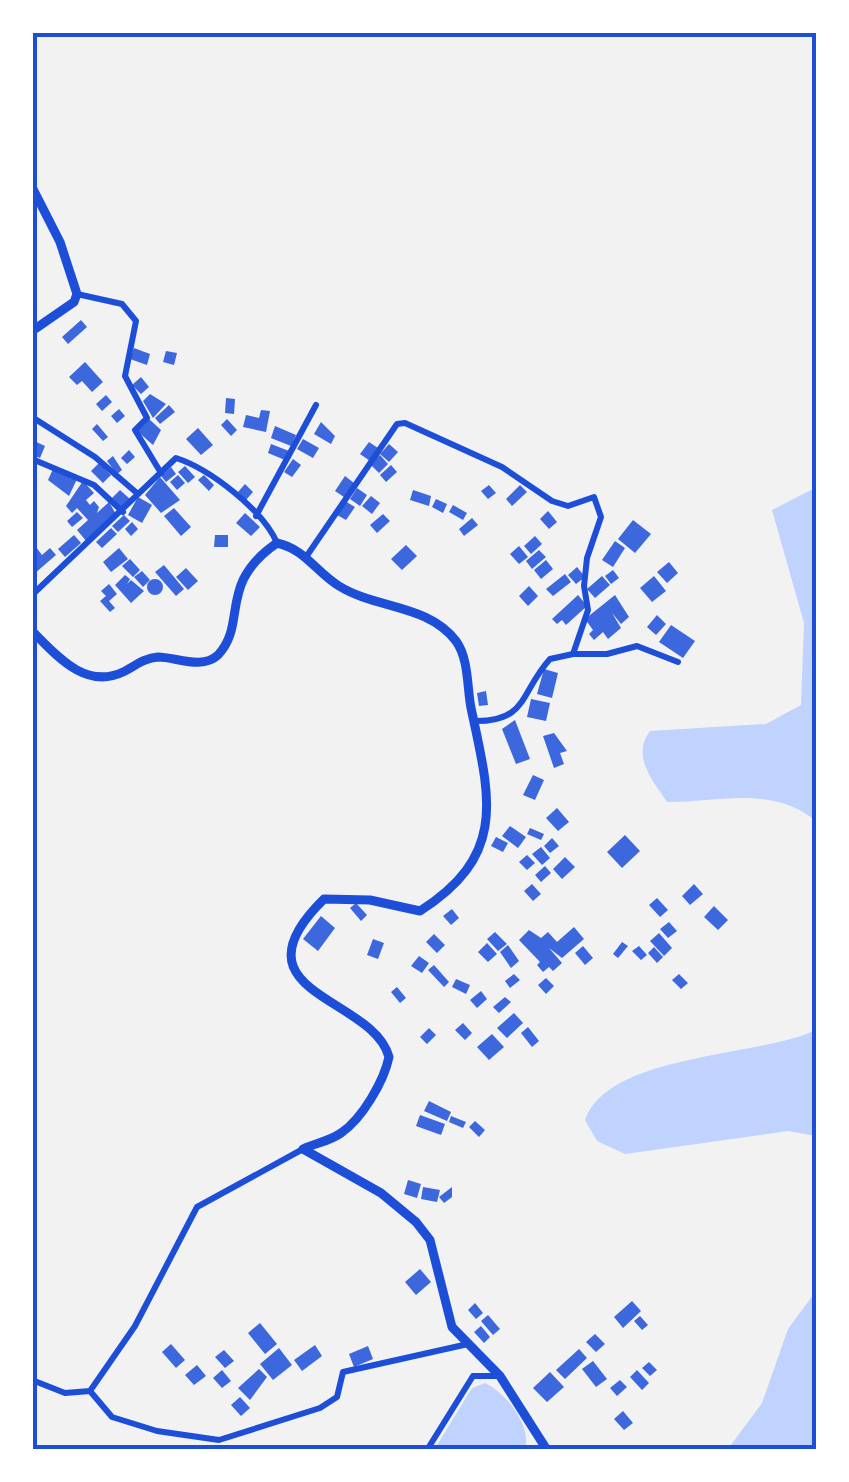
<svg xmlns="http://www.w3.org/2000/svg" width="849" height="1482" viewBox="0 0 849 1482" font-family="'Open Sans',sans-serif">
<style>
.water{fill:#bfd3fe}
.building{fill:#3d67dc}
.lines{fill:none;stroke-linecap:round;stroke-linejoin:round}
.minor{stroke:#1d4ed8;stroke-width:6}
.tertiary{stroke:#1d4ed8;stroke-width:9}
.neatline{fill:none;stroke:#1d4ed8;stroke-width:4}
</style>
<rect width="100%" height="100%" fill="#f2f2f2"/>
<path class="water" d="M811,490L816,491V821C772,785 719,802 667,802C653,781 631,756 650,731L766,724L801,705L804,623L772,510Z
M816,1030V1136L788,1131L625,1154L597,1141L585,1120C608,1053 760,1057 816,1030Z
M816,1291V1449H728L762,1403L788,1329Z
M485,1383C506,1393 532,1426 525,1449L434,1450L472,1388Z"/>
<path class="building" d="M81,320L87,327L68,344L62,337Z
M134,348L150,354L147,365L130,359Z
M166,351L177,353L174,365L163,362Z
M85,362L103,382L92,392L82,381L77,385L69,377Z
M141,377L149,387L141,394L132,385Z
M150,394L166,404L153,418L143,401Z
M106,395L112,402L102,411L96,404Z
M226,398L235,399L234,414L225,413Z
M169,405L175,412L160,424L155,418Z
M119,409L125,416L117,423L111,416Z
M261,410L270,411L266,432L243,427L246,415L259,418Z
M149,419L161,430L153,445L136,430Z
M227,419L237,430L231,436L221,425Z
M321,422L335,436L331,444L314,434Z
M97,424L108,437L103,441L92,429Z
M275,426L296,435L291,446L271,438Z
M198,428L213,445L201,455L186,439Z
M303,439L319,448L313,458L297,449Z
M32,440L45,446L40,458L32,455Z
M369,442L378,448L370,461L360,454Z
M271,444L289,451L285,460L268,453Z
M389,444L398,452L389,462L380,454Z
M129,450L135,457L127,464L121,458Z
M380,455L388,464L379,473L370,464Z
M113,456L122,470L117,474L107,461Z
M293,459L301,465L292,477L284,472Z
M99,463L111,475L103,483L91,471Z
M391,465L397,472L386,482L380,475Z
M185,466L195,477L188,483L178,472Z
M171,467L176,474L166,482L161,476Z
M53,469L77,479L69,496L48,480Z
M178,475L185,483L177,490L170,482Z
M204,475L214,485L209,491L198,480Z
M345,476L354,483L344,497L335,491Z
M160,477L180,500L161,513L145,495Z
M83,481L94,493L86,500L90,505L94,501L99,507L97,513L109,502L117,516L87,542L77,530L88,520L77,508L72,513L66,506Z
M245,484L253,492L246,500L238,492Z
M489,485L496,493L488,499L481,491Z
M520,485L527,492L512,506L506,499Z
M357,488L367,495L360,506L350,499Z
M120,490L132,501L123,510L112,498Z
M413,490L431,496L429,506L410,500Z
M371,496L380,503L372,514L362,506Z
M138,497L152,505L142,523L128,515Z
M436,499L447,504L443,513L432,507Z
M345,501L355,507L346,520L337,515Z
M453,505L467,513L463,520L449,512Z
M174,508L191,527L181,536L164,516Z
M548,511L557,522L549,529L540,519Z
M77,512L83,518L72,527L67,521Z
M245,513L260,527L251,536L236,523Z
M383,514L390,521L377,533L370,525Z
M124,515L130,521L118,532L112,526Z
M472,518L478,525L464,536L459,529Z
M633,520L651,534L635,553L618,539Z
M132,522L138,529L131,536L125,529Z
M111,528L117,534L102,548L96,542Z
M74,535L81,543L65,557L58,549Z
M215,535H228V547H214Z
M535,536L542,544L531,554L524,546Z
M615,541L625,548L613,567L602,560Z
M406,545L417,556L402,570L391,559Z
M519,546L528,557L519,564L510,554Z
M36,547L42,555L50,548L56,555L34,574Z
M119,548L128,559L111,572L103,562Z
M539,550L546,557L532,569L526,561Z
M130,559L140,570L133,577L122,566Z
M546,560L553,569L541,579L534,570Z
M669,562L678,573L667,583L657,572Z
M164,565L184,589L176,596L155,572Z
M577,567L585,577L576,584L568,575Z
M186,568L198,581L188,590L176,577Z
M613,570L619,578L611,584L605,576Z
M142,571L150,580L143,587L134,577Z
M565,574L571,582L553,596L546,589Z
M125,575L130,579L127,584L131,580L144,591L131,603L115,585Z
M602,576L610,585L595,598L587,589Z
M654,576L666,591L652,602L640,588Z
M147 587a8 8 0 1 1 16 0a8 8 0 1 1-16 0Z
M109,584L117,594L109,601L115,608L110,612L100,601L106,596L101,591Z
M529,586L538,596L528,606L519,596Z
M578,595L587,606L566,625L562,620L557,624L552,619Z
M615,595L629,617L621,624L612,613L621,628L608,639L603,632L594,640L589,634L593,630L585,619Z
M657,615L666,624L656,635L647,627Z
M671,625L695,641L683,658L659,642Z
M544,669L558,673L552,698L537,694Z
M486,691L488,705L479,706L477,693Z
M531,699L550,703L546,721L527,717Z
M515,720L530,759L516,764L502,729Z
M554,733L567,751L560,753L564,764L554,768L543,736Z
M533,775L544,780L535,800L523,795Z
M557,808L569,822L558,831L546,818Z
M510,826L526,837L518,848L502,836Z
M530,828L544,834L541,840L527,834Z
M625,835L640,851L622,868L607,852Z
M496,837L508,843L503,852L491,846Z
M552,838L559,846L550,853L544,846Z
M541,847L550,858L542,865L532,854Z
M527,855L535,863L527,870L519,862Z
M565,857L575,867L562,879L553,869Z
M545,866L551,873L541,882L535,875Z
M532,884L541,894L533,901L524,891Z
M694,884L703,894L690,905L682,896Z
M657,898L668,910L660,917L649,905Z
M356,903L367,915L361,921L350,908Z
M714,906L728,920L718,930L704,917Z
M452,909L459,918L451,925L443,916Z
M321,916L335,928L318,951L303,939Z
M669,922L677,931L668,938L660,929Z
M574,927L584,939L562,958L549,948L562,963L553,971L549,967L543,972L537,965L540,962L519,940L529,930L541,938L548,932L557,942Z
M495,932L507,944L498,951L487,939Z
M659,933L672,948L664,956L650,941Z
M434,934L445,945L437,953L426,942Z
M373,939L384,943L378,959L367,955Z
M622,942L628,946L618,958L613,954Z
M487,943L497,954L488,962L478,952Z
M508,945L519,961L511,968L500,952Z
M583,946L593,958L585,965L575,953Z
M639,946L647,955L641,960L632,951Z
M654,947L663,957L657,963L648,953Z
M419,956L429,963L422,973L411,966Z
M434,965L449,982L444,987L428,970Z
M514,974L520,980L510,988L505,981Z
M679,974L688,983L681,989L672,980Z
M546,978L554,986L546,994L538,985Z
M456,979L470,985L466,994L452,987Z
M397,987L406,998L400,1003L391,992Z
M481,991L487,999L477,1008L470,1000Z
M505,997L511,1002L499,1013L493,1007Z
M514,1013L523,1023L507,1038L497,1028Z
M463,1023L472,1033L465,1040L455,1030Z
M528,1027L539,1041L532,1047L521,1033Z
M429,1028L436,1035L427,1044L420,1037Z
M492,1034L504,1047L489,1060L477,1047Z
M429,1101L451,1112L447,1121L424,1111Z
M420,1115L445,1124L441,1135L416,1126Z
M451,1116L466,1122L463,1128L449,1122Z
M475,1121L485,1130L479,1137L469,1127Z
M408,1180L421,1184L417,1198L404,1194Z
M423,1187L440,1190L437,1202L421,1199Z
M452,1187V1197L444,1203L439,1197Z
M420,1269L431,1282L416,1295L405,1282Z
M632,1301L641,1311L623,1328L614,1317Z
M475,1303L483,1313L476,1319L468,1310Z
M488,1315L500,1329L493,1335L481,1321Z
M640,1316L648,1325L642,1330L634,1321Z
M260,1323L277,1344L265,1354L248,1333Z
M481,1326L490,1337L484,1343L474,1332Z
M595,1334L605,1344L596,1352L586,1342Z
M171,1344L185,1360L176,1368L162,1352Z
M315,1345L322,1356L302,1371L294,1360Z
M368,1346L373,1359L354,1367L349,1354Z
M279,1348L292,1365L273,1380L260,1364Z
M579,1349L587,1358L565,1379L556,1370Z
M224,1350L234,1361L225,1368L215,1357Z
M593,1361L607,1379L596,1387L582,1369Z
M649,1362L657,1370L650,1376L642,1368Z
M197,1365L206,1376L194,1385L185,1375Z
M259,1369L267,1377L250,1400L238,1388Z
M222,1370L231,1381L222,1388L213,1378Z
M637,1370L649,1383L642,1390L630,1377Z
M550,1372L564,1387L547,1402L533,1388Z
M620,1380L627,1387L617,1396L610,1388Z
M240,1397L250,1408L241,1416L231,1405Z
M623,1411L633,1423L624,1430L614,1419Z"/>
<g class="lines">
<path class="minor" d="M77,294L122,304L136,321L125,376L147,418L135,430L161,473
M32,417L95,457L138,494
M32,459L94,485L123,512
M256,516L316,405
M306,557L397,424L405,423L502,467L552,501L568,506L594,497L601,517L587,558L584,586L588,610L573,654L550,659C520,692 528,722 474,721
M32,595L176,458C210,469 263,510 277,543
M573,654H607L637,646L678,662
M32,1380L65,1393L90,1391L135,1326L197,1207L303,1149
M90,1391L112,1417L157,1431L219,1440L320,1408L337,1397L343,1372L468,1344
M427,1450L473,1376H499"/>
<path class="tertiary" d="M32,187L60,242L77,294L74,302L32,331
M32,631C56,655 85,690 123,672C135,666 144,658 158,657C176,657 202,670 218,655C248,623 217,584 277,543C305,549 316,572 339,586C376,609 428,604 456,641C469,659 467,688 471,708C490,797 508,855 420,911L370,900L324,899C227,994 373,996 389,1057C384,1081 362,1119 341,1133C330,1141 316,1143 303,1149
M303,1149L381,1193L416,1222L430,1240L452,1327L500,1376L547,1450"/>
</g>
<rect width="849" height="1482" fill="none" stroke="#ffffff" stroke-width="70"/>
<rect x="35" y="35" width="779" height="1412" class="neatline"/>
</svg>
